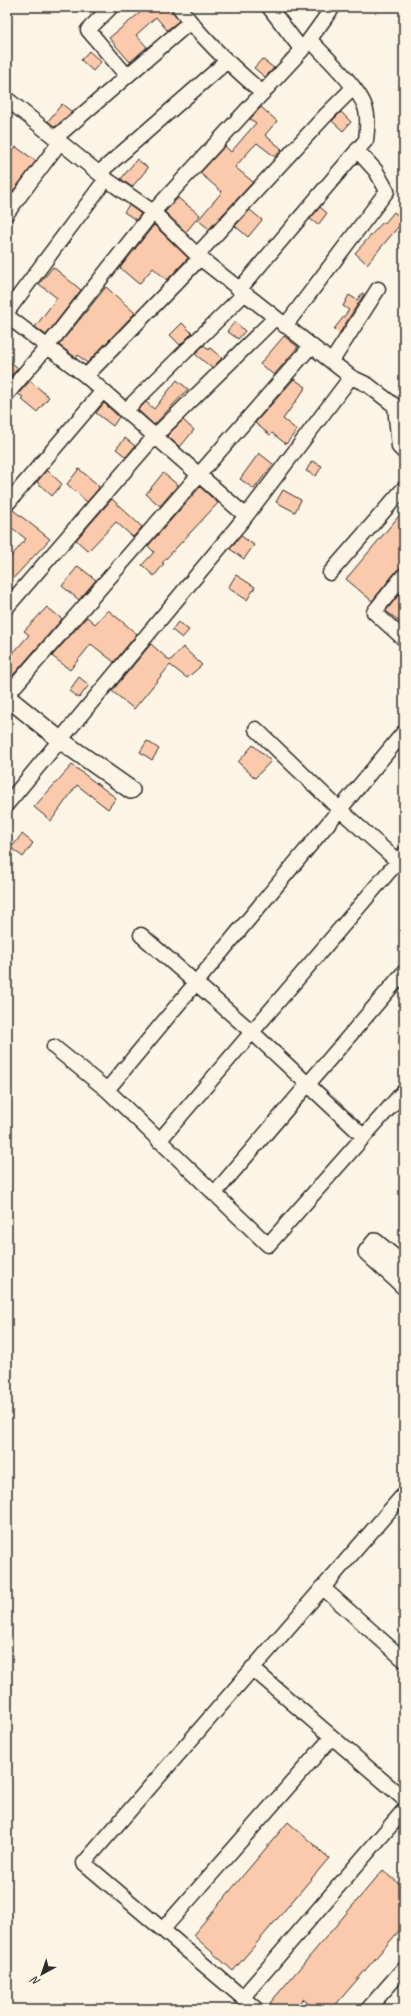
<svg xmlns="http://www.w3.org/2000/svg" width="411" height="2016" viewBox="0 0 411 2016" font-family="Caveat,sans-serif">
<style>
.building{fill:#fbc9ab;stroke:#2b2b2b}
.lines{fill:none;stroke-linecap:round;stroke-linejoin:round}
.minor-casing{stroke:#2b2b2b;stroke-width:17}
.tertiary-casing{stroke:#2b2b2b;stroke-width:20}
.minor{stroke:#fcf5e5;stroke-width:14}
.tertiary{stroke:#fcf5e5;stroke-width:17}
</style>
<rect width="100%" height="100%" fill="#fcf5e5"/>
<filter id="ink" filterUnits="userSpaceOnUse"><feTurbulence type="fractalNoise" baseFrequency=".025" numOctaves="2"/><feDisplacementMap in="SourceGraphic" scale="8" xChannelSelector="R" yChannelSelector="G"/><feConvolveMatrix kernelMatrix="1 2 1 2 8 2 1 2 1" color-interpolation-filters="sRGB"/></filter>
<g filter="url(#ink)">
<path class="building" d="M147,7H171L179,21L167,30L156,17L136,35L147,47L130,62L109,38Z
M89,51L101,62L93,71L81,60Z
M262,59L274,68L265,77L254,68Z
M62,104L72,112L55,127L48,121Z
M261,107L277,121L265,135L282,149L275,157L257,143L252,148L235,167L253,182L209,229L198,220L222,192L200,173L225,146L231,152L256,123L250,119Z
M341,112L351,122L343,131L332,121Z
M16,147L36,161L7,199V160Z
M137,159L148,168L132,187L121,179Z
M178,198L200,215L186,232L165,212Z
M129,205L141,214L136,220L124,212Z
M320,207L327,213L318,225L310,219Z
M250,210L262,220L248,237L235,226Z
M394,212L404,220L367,264L355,253L383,222L385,223Z
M154,225L188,258L167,280L153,268L139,284L120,268Z
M53,267L81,290L46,335L35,327L57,298L39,284Z
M106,287L135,313L87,363L78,355L76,358L59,345Z
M362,293L364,294L339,334L334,329L349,310L343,306L349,295L357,300Z
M235,322L245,331L238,339L227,331Z
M182,323L192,333L180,345L170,335Z
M284,336L298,347L274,375L260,364Z
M204,345L209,350L210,348L222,358L212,368L195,354Z
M7,359L18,368L7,381Z
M294,379L306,387L283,419L297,430L286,444L272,433L270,435L255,423Z
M177,380L188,389L154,425L138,410L146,402L154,409Z
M30,381L49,397L37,412L21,399L23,397L18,394Z
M104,403L119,417L113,426L96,413Z
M183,420L194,430L180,447L167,436Z
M125,438L135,446L126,457L116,449Z
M259,453L273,464L254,489L240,479Z
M312,461L322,466L316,476L306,471Z
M79,469L98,485L99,488L87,502L67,484Z
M47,470L62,484L52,496L37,482Z
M163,473L178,485L160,506L146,494Z
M200,487L218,503L162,563L164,564L154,576L142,565L154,552L148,546Z
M283,490L301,500L295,512L276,502Z
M112,499L142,527L133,537L116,522L88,551L76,540Z
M13,510L50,539L7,585V561L26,539L7,524V512Z
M404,510V567L397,570L372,601L346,579Z
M241,536L254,545L244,559L230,549Z
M78,566L96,580L79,600L62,586Z
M236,575L255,587L247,600L228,588Z
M404,588V625L386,611Z
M47,607L62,619L7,682V660L29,635L24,631Z
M108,610L137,634L114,662L91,644L70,670L52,656L87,617L95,624Z
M178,622L189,630L182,638L172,630Z
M151,644L170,661L183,647L202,665L187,678L170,665L134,709L112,691Z
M79,677L89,685L79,698L69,691Z
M147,741L159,749L152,760L140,752Z
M253,745L271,761L255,778L238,762Z
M72,765L116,798L108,809L77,785L51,821L34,807Z
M22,834L33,843L23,857L11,848Z
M288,1822L329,1858L233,1971L193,1935Z
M383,1870L404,1888V1925L332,2009H315L303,1999L294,2009H278L270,2003Z"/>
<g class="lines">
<defs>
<path id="minor" d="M111,7L88,30L127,76
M179,7C203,40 232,67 263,93
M269,7L302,50
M7,99L106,179L153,212L200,258L351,377L368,385L395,406L399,447L404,452
M55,138L190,22
M99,173L226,62
M7,213L60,142
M197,255L325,116L353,88
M239,290L366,140C367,130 369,118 365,107C359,88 325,56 310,40
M7,312L106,179
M7,316L86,376L246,516
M285,326L387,191L376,171L357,150
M332,361L378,289
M86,376L200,258
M7,394L47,347L153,212L302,50L333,7
M125,411L244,294
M7,504L102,392
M330,573L404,488
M404,575L374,612L404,639
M7,607L155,436L275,318
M7,695L311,346
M256,729L339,809L404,867
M7,804L246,516L351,377
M141,935L252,1032L364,1137
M54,1047L107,1090L268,1245L404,1091
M107,1090L404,732
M159,1141L404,854
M214,1194L404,972
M322,1587L404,1660
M252,1668L404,1799
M163,1929L332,1737
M243,1997L404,1810
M256,2009L84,1863L404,1494
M368,2009L404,1968"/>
<path id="tertiary" d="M7,697L60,740L131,790
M404,1266L375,1242L367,1252L404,1286"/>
</defs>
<use href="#minor" class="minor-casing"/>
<use href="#tertiary" class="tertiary-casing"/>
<use href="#minor" class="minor"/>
<use href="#tertiary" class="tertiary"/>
</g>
</g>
<rect width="411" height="2016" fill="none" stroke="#fcf5e5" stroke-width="24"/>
<rect x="12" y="12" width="387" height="1992" fill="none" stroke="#2b2b2b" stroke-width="1.5" filter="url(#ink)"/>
<g transform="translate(42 1974) rotate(220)" stroke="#fcf5e5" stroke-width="3" paint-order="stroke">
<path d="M0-3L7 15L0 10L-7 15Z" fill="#2b2b2b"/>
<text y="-6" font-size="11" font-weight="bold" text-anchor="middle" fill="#2b2b2b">N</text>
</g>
</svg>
